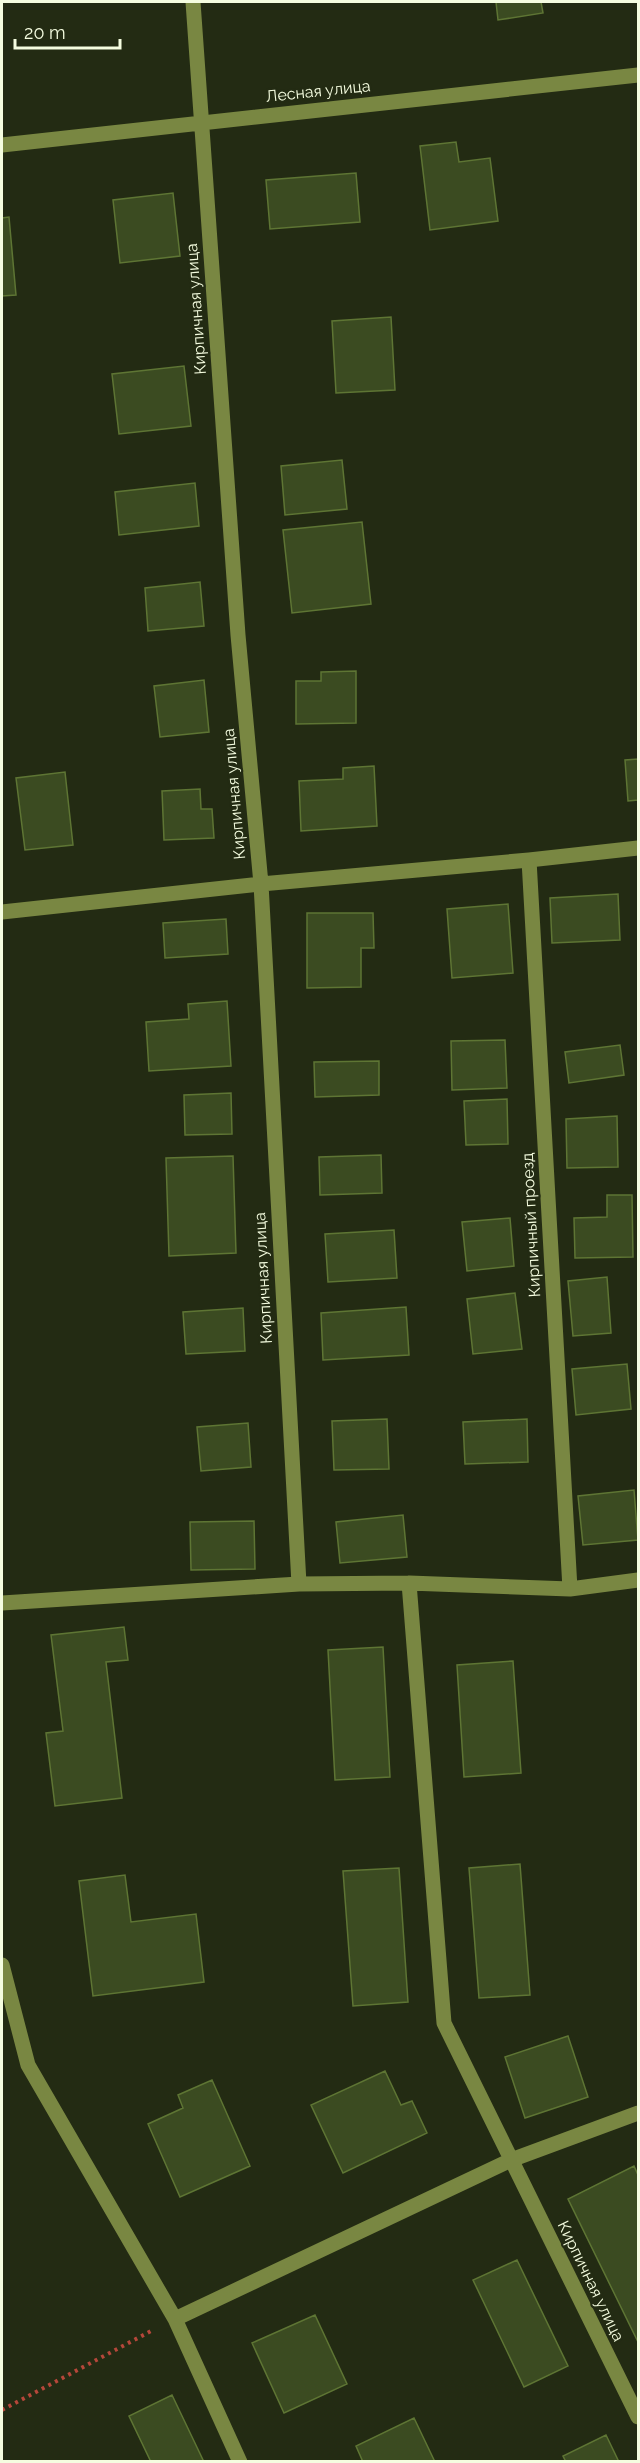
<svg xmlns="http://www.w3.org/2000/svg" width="640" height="2463" viewBox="0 0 640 2463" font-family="Raleway,sans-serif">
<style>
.building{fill:#3b4b21;stroke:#5e7534;stroke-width:1.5}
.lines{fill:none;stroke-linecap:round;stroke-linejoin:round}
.path{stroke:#b6473a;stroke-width:4;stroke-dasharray:3 4.5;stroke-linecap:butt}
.minor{stroke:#798742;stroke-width:15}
.labels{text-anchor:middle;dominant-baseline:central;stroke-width:4.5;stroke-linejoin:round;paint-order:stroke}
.street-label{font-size:16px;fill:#f5fde0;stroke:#232b13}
</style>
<rect width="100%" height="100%" fill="#232b13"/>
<path class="building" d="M496,2H541L543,13L498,20Z
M456,142L459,162L490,158L498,221L430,230L420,146Z
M356,173L360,222L270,229L266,180Z
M173,193L180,256L120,263L113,200Z
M9,217L16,295L2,296V218Z
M391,317L395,390L336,393L332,321Z
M184,366L191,426L119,434L112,374Z
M342,460L347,509L285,515L281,466Z
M195,483L199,526L119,535L115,492Z
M362,522L371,604L292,613L283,530Z
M200,582L204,626L148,631L145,588Z
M356,671V723L296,724V681H321V672Z
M204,680L209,732L160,737L154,686Z
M638,759V800L628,801L625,760Z
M374,766L377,826L301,831L299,781L343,779V768Z
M65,772L73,845L25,850L16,778Z
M200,789L201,809H212L214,838L164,840L162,791Z
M618,894L620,940L552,943L550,898Z
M508,904L513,973L452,978L447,909Z
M307,913H373L374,948H361V987L307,988Z
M226,919L228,954L165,958L163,923Z
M227,1001L231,1066L149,1071L146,1022L189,1019L188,1004Z
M505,1040L507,1088L452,1090L451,1041Z
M620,1045L624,1075L569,1083L565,1052Z
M379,1061V1095L315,1097L314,1062Z
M231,1093L232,1134L185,1135L184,1095Z
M507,1099L508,1144L466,1145L464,1101Z
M617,1116L618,1167L567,1168L566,1119Z
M381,1155L382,1193L320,1195L319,1157Z
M233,1156L236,1253L169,1256L166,1158Z
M607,1195H632L633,1257L575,1258L574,1218L607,1217Z
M510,1218L514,1266L467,1271L462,1222Z
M394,1230L397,1278L328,1282L325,1234Z
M607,1277L611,1333L573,1336L568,1281Z
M515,1293L522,1349L473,1354L467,1299Z
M406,1307L409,1355L323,1360L321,1313Z
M243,1308L245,1351L186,1354L183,1312Z
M627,1364L631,1409L576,1415L572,1369Z
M387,1419L389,1469L334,1470L332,1421Z
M527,1419L528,1462L465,1464L463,1422Z
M248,1423L251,1467L201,1471L197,1427Z
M634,1490L638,1540L583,1545L578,1496Z
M403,1515L407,1557L340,1563L336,1522Z
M254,1521L255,1569L191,1570L190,1522Z
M124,1627L128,1660L106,1662L122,1798L55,1806L46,1733L63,1731L51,1635Z
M383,1647L390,1777L335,1780L328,1650Z
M513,1661L521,1773L464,1777L457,1665Z
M520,1864L530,1995L479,1998L469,1868Z
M399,1868L408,2002L353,2006L343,1871Z
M125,1875L131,1922L196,1914L204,1982L93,1996L79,1881Z
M568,2036L588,2097L525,2118L505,2057Z
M385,2071L401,2105L412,2101L427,2133L343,2173L311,2105Z
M212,2080L250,2166L180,2197L148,2124L183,2108L178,2095Z
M634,2166L638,2175V2342L568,2199Z
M517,2260L568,2366L524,2387L473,2280Z
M315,2315L347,2384L284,2413L252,2343Z
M172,2395L204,2462H151L129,2416Z
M414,2418L435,2462H363L356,2446Z
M606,2435L619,2462H566L563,2456Z"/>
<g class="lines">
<path class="path" d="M2,2410L153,2330"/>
<path class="minor" d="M193,2L238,635L261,884L299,1584
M2,145L638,75
M529,860L570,1589
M2,912L261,884L529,860L638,848
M409,1583L444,2023L638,2417
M2,1603L299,1584L409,1583L570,1589L638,1580
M2,1965L28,2065L175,2319L240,2462
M175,2319L511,2160L638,2113"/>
</g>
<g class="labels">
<g class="street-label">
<text transform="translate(318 91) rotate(-6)">Лесная улица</text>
<text transform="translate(196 309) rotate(-94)">Кирпичная улица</text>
<text transform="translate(234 794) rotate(-95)">Кирпичная улица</text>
<text transform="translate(531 1225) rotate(-93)">Кирпичный проезд</text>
<text transform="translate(263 1278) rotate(-93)">Кирпичная улица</text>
<text transform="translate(591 2281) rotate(64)">Кирпичная улица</text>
</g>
</g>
<rect width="640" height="2463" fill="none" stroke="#f5fde0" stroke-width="6"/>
<path d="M15 39v9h105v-9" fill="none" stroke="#f5fde0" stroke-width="3"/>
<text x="24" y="39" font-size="18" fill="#f5fde0" stroke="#232b13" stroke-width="4.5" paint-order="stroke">20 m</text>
</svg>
